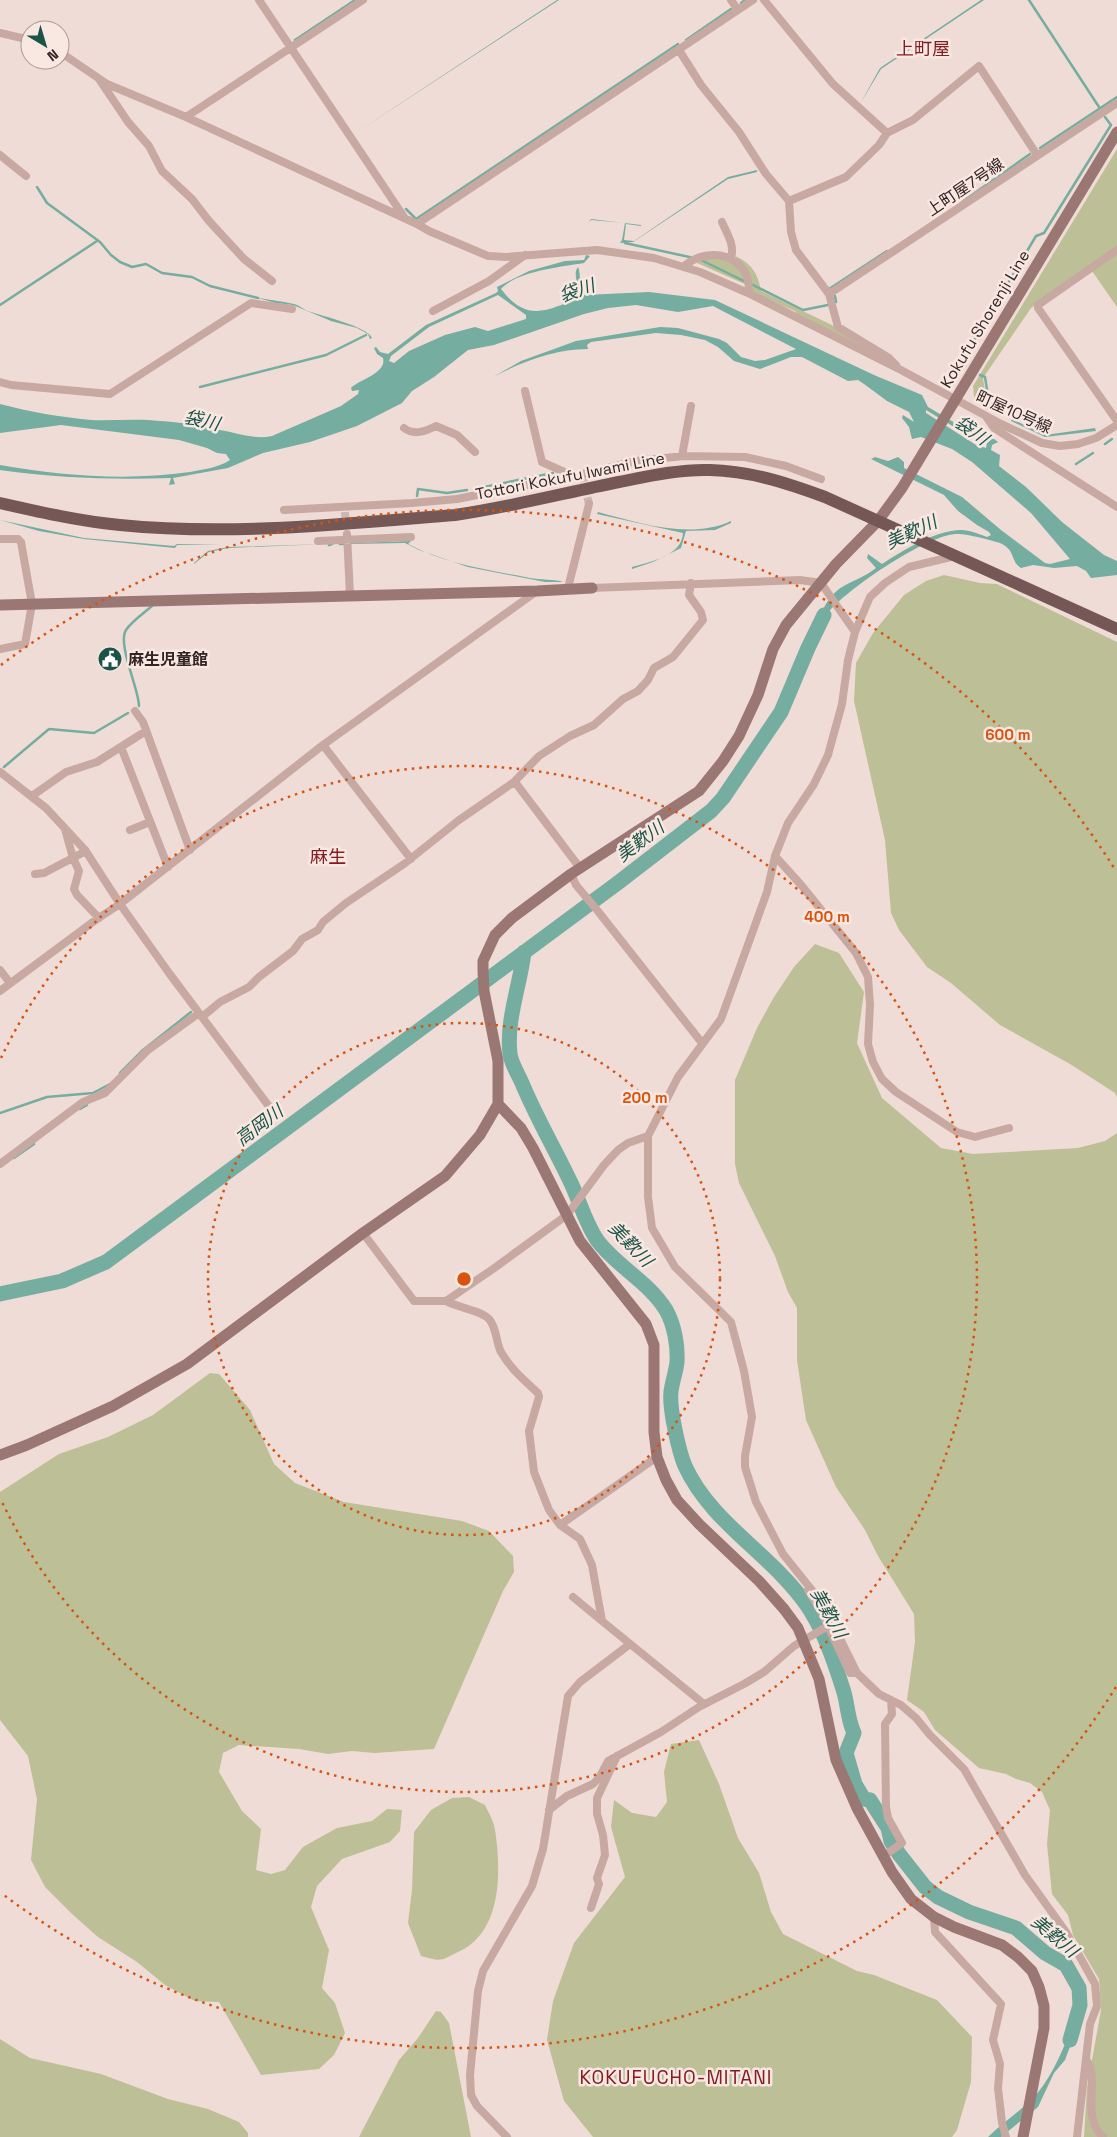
<svg xmlns="http://www.w3.org/2000/svg" width="1117" height="2137" viewBox="0 0 1117 2137" font-family="'Space Grotesk','Noto Sans JP',sans-serif">
<style>
.green{fill:#bdbf96}
.water{fill:#75ada0;fill-rule:evenodd}
.lines{fill:none;stroke-linecap:round;stroke-linejoin:round}
.stream{stroke:#75ada0;stroke-width:2.5}
.river{stroke:#75ada0;stroke-width:15}
.street-tunnel{stroke:#cab7b3;stroke-width:8;stroke-dasharray:8 4;stroke-linecap:butt}
.street{stroke:#c8a9a2;stroke-width:8}
.secondary{stroke:#9b7774;stroke-width:11}
.primary{stroke:#755755;stroke-width:12}
.ring{fill:none;stroke:#d6540e;stroke-width:2.5;stroke-dasharray:2.5 5}
.labels{text-anchor:middle;dominant-baseline:central;stroke-width:5;stroke-linejoin:round;paint-order:stroke}
.street-label{font-size:16px;fill:#332525;stroke:#f9e7e2}
.poi-label{font-size:16px;font-weight:bold;fill:#332525;stroke:#f9e7e2;text-anchor:start}
.neighbourhood-label{font-size:18px;fill:#821e22;stroke:#f9e7e2}
.water-label{font-size:18px;font-style:italic;fill:#1a5447;stroke:#f9e7e2}
.quarter-label{font-size:19px;letter-spacing:1px;fill:#821e22;stroke:#f9e7e2}
.centre{fill:#d6540e;stroke:#f9e7e2;stroke-width:2.5}
.ring-label{font-size:15px;text-anchor:middle;font-weight:bold;fill:#d6540e;stroke:#f9e7e2;stroke-width:5;stroke-linejoin:round;paint-order:stroke}
</style>
<rect width="100%" height="100%" fill="#f0dcd6"/>
<path class="green" d="M1117,149V248L1031,308L983,378L988,410L981,406L982,403L974,397L973,386Z
M1117,253V307L1092,271Z
M706,256C731,260 736,261 747,285L697,263Z
M735,256C751,263 758,273 761,291L834,326L838,331L886,360L799,316L795,311L752,293L745,269Z
M944,575L980,583L997,584L1117,642V1097L1115,1093L1070,1064L1000,1025L951,983L927,967L899,930L891,913L885,840L854,701L856,663L873,633L904,595L926,581Z
M815,944L839,953L864,992L857,1043L882,1098L941,1148L973,1154L1078,1148L1105,1141L1117,1133V2137H1084L1087,2088L1101,2010L1099,1979L1073,1935L1068,1915L1052,1894L1047,1844L1050,1810L1042,1792L1030,1783L1016,1779L1006,1774L979,1768L935,1730L924,1712L907,1700L915,1642L914,1614L878,1556L865,1530L836,1487L806,1420L797,1360V1308L788,1292L775,1256L739,1183L735,1164V1080L757,1028L774,997L794,967Z
M210,1373L219,1374L250,1410L274,1464L295,1483L344,1502L462,1521L489,1531L513,1556L514,1572L503,1591L434,1749L374,1753L352,1751L328,1754L299,1749L239,1745L223,1753L219,1772L242,1811L261,1829L256,1870L271,1874L285,1870L303,1847L337,1828L372,1821L387,1809L402,1810L400,1831L390,1842L342,1859L317,1886L311,1907L329,1950L322,1988L335,2003L345,2033L334,2055L319,2069L261,2075L219,2002L195,2001L165,1985L137,1962L98,1937L72,1914L45,1887L31,1860L37,1799L28,1756L0,1720V1492L59,1454L108,1437L153,1415Z
M699,1740L719,1784L738,1838L759,1873L771,1912L783,1934L857,1971L874,1975L937,2000L972,2037L971,2082L957,2130L952,2137H593L564,2101L547,2040L553,2001L574,1943L625,1877L611,1827L614,1800L632,1813L656,1817L667,1802L664,1772L671,1744Z
M469,1797L485,1805C488,1812 494,1821 495,1830C501,1868 503,1931 460,1951C440,1961 443,1962 421,1956L408,1923L412,1890L414,1832L431,1810L452,1798Z
M436,2011L441,2012L449,2023L471,2137H359L399,2060L418,2038Z
M0,2039L30,2058L101,2074L168,2099L208,2109L239,2122L248,2133V2137H0Z"/>
<path class="water" d="M557,0H559L354,134Z
M981,0H984L881,69L860,104L880,68Z
M757,170V172L728,179L633,242L620,243L622,240L625,223L591,220L588,223L591,219L641,225V226L626,224L624,240L634,241L728,177Z
M586,255L590,256L584,263C561,267 517,271 501,289C518,311 533,316 558,306C565,304 574,300 577,293C580,284 572,275 578,267C582,276 577,288 585,295L649,292L715,300L874,375L922,395L928,407L972,433L982,438L994,439L998,442L992,445L991,450L1000,455L999,466L1026,487L1062,522L1104,555L1117,561V575L1091,578L1086,571L1077,566L1054,568L1033,565L1021,568C1010,561 1016,550 1000,543C991,540 965,533 955,534C924,537 854,585 832,608C825,614 822,626 817,634L813,633C820,616 826,597 842,587C854,580 865,577 876,568L867,558L868,554L882,564C902,551 936,530 961,530C970,530 979,534 987,537L991,535L989,532L977,525L958,511L944,495L871,459L875,457L888,461L898,457L904,462V468L962,497L1001,530L1045,563L1050,564L1070,559L1031,513L972,462L952,449L921,437L912,439L909,427L902,418L903,415L914,422L909,412L887,401L864,384L858,380L848,381L802,357H791L760,369L734,361L718,347L705,340L681,335L656,333L591,342L587,345L588,349C554,349 522,362 493,377L521,361L576,341L660,327L678,328L719,339L727,343L741,357L755,361L765,360L796,349L713,306L678,312L636,305L608,308L584,314L494,345L468,350L434,377L412,391L402,403L357,426L310,442L263,453L228,468L173,478L175,484L169,485L171,478C112,480 59,478 0,470V465C62,476 127,481 190,472C204,469 218,468 230,460L226,454L217,453L207,448L179,440L61,425L0,433V404C30,412 60,417 91,420C114,421 137,418 160,421C180,422 201,426 220,430C238,433 255,440 272,436L341,406L358,394L359,390L352,391L351,388C360,379 387,373 383,358L377,354L374,348L376,347L380,352L388,354L426,325L496,293L498,291L497,287L529,271L565,261L584,260ZM498,295L526,315V319L488,331L475,327L445,335L409,351L394,363L389,361L391,356L429,327ZM926,410L979,442L987,443L986,448L976,445L926,413Z
M255,297C268,300 281,301 294,304C299,305 303,309 308,311C321,316 367,326 372,338L370,339L368,334L357,328L331,321L293,305L275,303Z
M1012,419L1045,435L1095,428L1096,431L1045,437L1011,421Z
M598,512C639,523 690,540 731,521V523L715,530L686,531L681,548L653,562L632,569V567C650,562 682,556 683,533L597,514Z
M0,520L84,538L174,546L177,544L221,545H177L175,548L84,539L39,531Z
M411,541L408,544C445,564 489,570 530,578C539,580 556,579 563,582H545L468,567L419,550L405,543L350,544V543Z
M325,544L228,548L209,552L194,564V563L208,551L228,547Z
M1073,2021L1079,2022L1065,2060L1054,2073L1038,2107L1001,2137H988C1002,2123 1018,2113 1032,2099C1051,2080 1065,2047 1073,2021Z"/>
<g class="lines">
<path class="stream" d="M1029,0L1099,107
M741,3L745,0
M295,40L355,0
M686,40L731,9
M1040,148L1117,97
M37,187L47,203L100,242L111,255L120,262L132,267L146,264L162,273L192,277L210,286L258,298
M962,202L1030,154
M406,209L416,219L678,44
M625,243L694,258
M701,260L746,282
M751,284L803,310L828,305
M829,289L887,251
M835,296L836,302
M0,305L97,241
M965,366L960,364L1036,236L1044,233L1111,125L1105,117
M980,375L985,377L990,408L1002,414
M200,387L326,355L366,335
M1105,444L1112,439
M1076,464L1093,453
M474,489L553,473
M417,496L418,489L447,493L467,490
M340,544H343
M329,545L332,544
M139,706C139,689 117,644 126,630C132,621 144,613 152,606
M4,767L49,729L94,733L128,713
M120,1073L143,1050L191,1012
M80,1109L87,1105
M0,1113L47,1097L93,1093L110,1084
M14,1158L34,1144"/>
<path class="river" d="M524,952C520,986 506,1020 510,1054C511,1063 518,1074 522,1083C536,1117 555,1149 571,1183C580,1202 585,1222 597,1240C616,1266 649,1282 666,1310C674,1324 678,1345 677,1362C676,1372 672,1382 671,1392C669,1408 679,1452 685,1466C711,1523 771,1554 806,1604C823,1628 834,1661 843,1689C848,1704 847,1718 854,1733L846,1753L855,1784L864,1799L870,1800L888,1828L891,1841L899,1854L925,1887L938,1897L969,1912L1016,1928L1045,1953L1066,1965L1079,1988L1080,2005L1070,2040
M0,1294L62,1281L106,1262L619,882L711,811L723,798L781,712L808,648L824,615"/>
<path class="street-tunnel" d="M582,474L589,504
M345,512L346,528"/>
<path class="street" d="M259,0L404,217
M731,0L738,10
M764,0L833,84L887,133
M0,33L30,40
M679,50L701,85L739,132L766,174L789,201L791,232L796,250L829,294L838,327L889,358L896,365
M60,52L107,84L186,117L417,224L429,231L488,256L506,257L597,250L654,258L700,272L748,293L901,370L1001,424L1042,443L1060,446L1078,444L1096,438L1117,425
M99,79L128,122L149,146L162,171L192,199L209,221L244,259L272,281
M186,117L363,0
M0,155L26,176
M789,201L846,177L879,145L887,133L913,120L979,66L1037,155
M722,222C727,234 735,245 731,258
M417,224L753,0
M1117,250L1038,305V308L1117,421
M683,267C709,244 751,255 749,293
M829,294L1117,103
M433,311L489,281L525,255
M0,382L11,385L110,394L251,303L292,309
M525,391L542,462L571,475
M987,418L994,428L1117,507
M404,428C414,436 426,431 436,426L457,435L475,452
M682,456L691,406
M284,510L412,503L457,499L592,472L636,461L684,456L745,457L786,466L821,479
M347,534L350,595
M0,539H18L21,542L32,604L25,644L0,649
M318,541L411,537
M953,554L951,557L909,567L885,583L870,597L855,632L848,660L842,704L828,755L814,784L788,823L775,856L767,892L721,1019L678,1077L648,1136V1197L652,1228L675,1267L731,1322L744,1371L752,1417L745,1456V1467L756,1502L783,1554L823,1604L857,1673L879,1694L901,1705L916,1718L930,1735L964,1769L1025,1875L1066,1932L1095,1984L1097,2006L1090,2024L1077,2137
M568,588L589,504
M592,588L800,580L821,583L855,632
M135,711L143,722L190,850
M323,745L411,859
M121,747L168,867
M0,772L46,808L85,850L120,904L169,973L274,1113
M515,782L580,868
M32,796L66,772L97,762L146,731
M65,829L73,858L79,871L74,889L77,895L99,918
M130,830L150,822
M775,856L802,886L856,953L868,977L870,1005L868,1044L873,1062L882,1079L896,1092L957,1132L975,1137L1009,1128
M35,874L44,873L86,851
M571,874L576,885L597,910L702,1043
M0,970L10,983
M0,991L97,919L120,904L323,745L537,591
M202,1017L220,1002L249,987L259,977L293,951L302,939L318,930L323,922L346,903L404,864L459,820L514,782L539,756L570,736L594,725L623,699L638,691L648,680L654,668L673,657L703,620L701,612L689,595L691,583
M0,1164L83,1102L105,1093L148,1050L199,1013
M363,1233L414,1301H446L493,1269L567,1215L604,1165L618,1150L628,1143L648,1136
M446,1301C458,1308 481,1310 489,1319C497,1328 496,1343 501,1352C510,1368 525,1381 538,1393L539,1397L529,1431L534,1472L549,1510L560,1525L580,1539L592,1565L602,1621L704,1704
M560,1525L657,1457
M808,1590L822,1613L850,1673H857
M573,1597L602,1621
M549,1810L567,1796L593,1784L599,1778L608,1761L661,1732L699,1707L744,1684L764,1672L794,1646L828,1626
M884,1856L902,1843L888,1818L886,1807L885,1724L892,1714L891,1700
M591,1908L599,1884L597,1878L605,1855L603,1835L597,1814V1798L617,1756
M934,1917L935,1932L1001,2004L993,2040L1000,2064L998,2088L1002,2123L1006,2137
M1086,2059C1101,2080 1080,2115 1103,2137
M507,2137L477,2106L471,2095L470,2075L478,1991L483,1971L532,1886L543,1849L568,1696L580,1682L630,1644"/>
<path class="secondary" d="M0,605L537,591L592,588
M498,1104L521,1128L533,1148L580,1241L646,1324L654,1345V1432L657,1457L666,1480L677,1500L699,1524L759,1581L784,1609L798,1628L819,1679L836,1760L857,1808L892,1872L911,1899L934,1917L954,1927L1002,1945L1018,1957L1032,1971L1039,1987L1044,2006V2028L1023,2137
M0,1455L27,1445L113,1406L187,1364L363,1233L445,1176L480,1135L498,1104V1061L484,991L483,971V961L495,935L512,918L571,874L699,791L723,761L739,736L758,695L773,649L786,625L836,564L878,521L902,488L1117,132"/>
<path class="primary" d="M0,503C40,512 79,521 120,525C231,536 344,524 455,515C510,507 564,493 619,482C649,476 680,469 710,470C751,471 787,483 825,497L1117,629"/>
</g>
<g class="ring">
<circle cx="464" cy="1279" r="256"/>
<path d="M1 1058A513 513 0 1 1 1 1500"/>
<path d="M1116 1687A769 769 0 0 1 1 1893M1 665A769 769 0 0 1 1116 871"/>
</g>
<defs>
<symbol id="civic-disc" viewBox="-11 -11 22 22"><circle r="9.5" fill="#1a5447" stroke="#f9e7e2"/><path d="M-.6-6.5H3V-4.5H.6V-3L4-1V1h2V6H-6V1h2V-1L-.6-3ZM-1.2 2.5V6h2.4V2.5Z" fill="#fff"/></symbol>
</defs>
<g fill-rule="evenodd">
<use href="#civic-disc" x="96" y="645" width="28" height="28"/>
</g>
<g class="labels">
<g class="street-label">
<text transform="translate(965 187) rotate(-34)">上町屋7号線</text>
<text transform="translate(985 319) rotate(-59)">Kokufu Shorenji Line</text>
<text transform="translate(1014 412) rotate(24)">町屋10号線</text>
<text transform="translate(570 476) rotate(-11)">Tottori Kokufu Iwami Line</text>
</g>
<g class="poi-label">
<text x="128" y="659">麻生児童館</text>
</g>
<g class="neighbourhood-label">
<text x="923" y="48">上町屋</text>
<text x="328" y="856">麻生</text>
</g>
<g class="water-label">
<text transform="translate(577 290) rotate(-19)">袋川</text>
<text transform="translate(202 420) rotate(13)">袋川</text>
<text transform="translate(972 430) rotate(36)">袋川</text>
<text transform="translate(911 532) rotate(-25)">美歎川</text>
<text transform="translate(640 841) rotate(-37)">美歎川</text>
<text transform="translate(259 1125) rotate(-37)">高岡川</text>
<text transform="translate(631 1244) rotate(46)">美歎川</text>
<text transform="translate(829 1613) rotate(61)">美歎川</text>
<text transform="translate(1055 1936) rotate(40)">美歎川</text>
</g>
<g class="quarter-label">
<text x="676" y="2077">KOKUFUCHO-MITANI</text>
</g>
</g>
<circle cx="464" cy="1279" r="8" class="centre"/>
<g class="ring-label">
<text x="1008" y="740">600 m</text>
<text x="827" y="922">400 m</text>
<text x="645" y="1103">200 m</text>
</g>
<g transform="translate(45 45) rotate(142)"><circle r="24" fill="#f9e7e2" stroke="#aa9996"/>
<path d="M0-4L9 19L0 12L-9 19Z" fill="#1a5447"/>
<text y="-8" font-size="14" font-weight="bold" text-anchor="middle" fill="#332525">N</text>
</g>
</svg>
